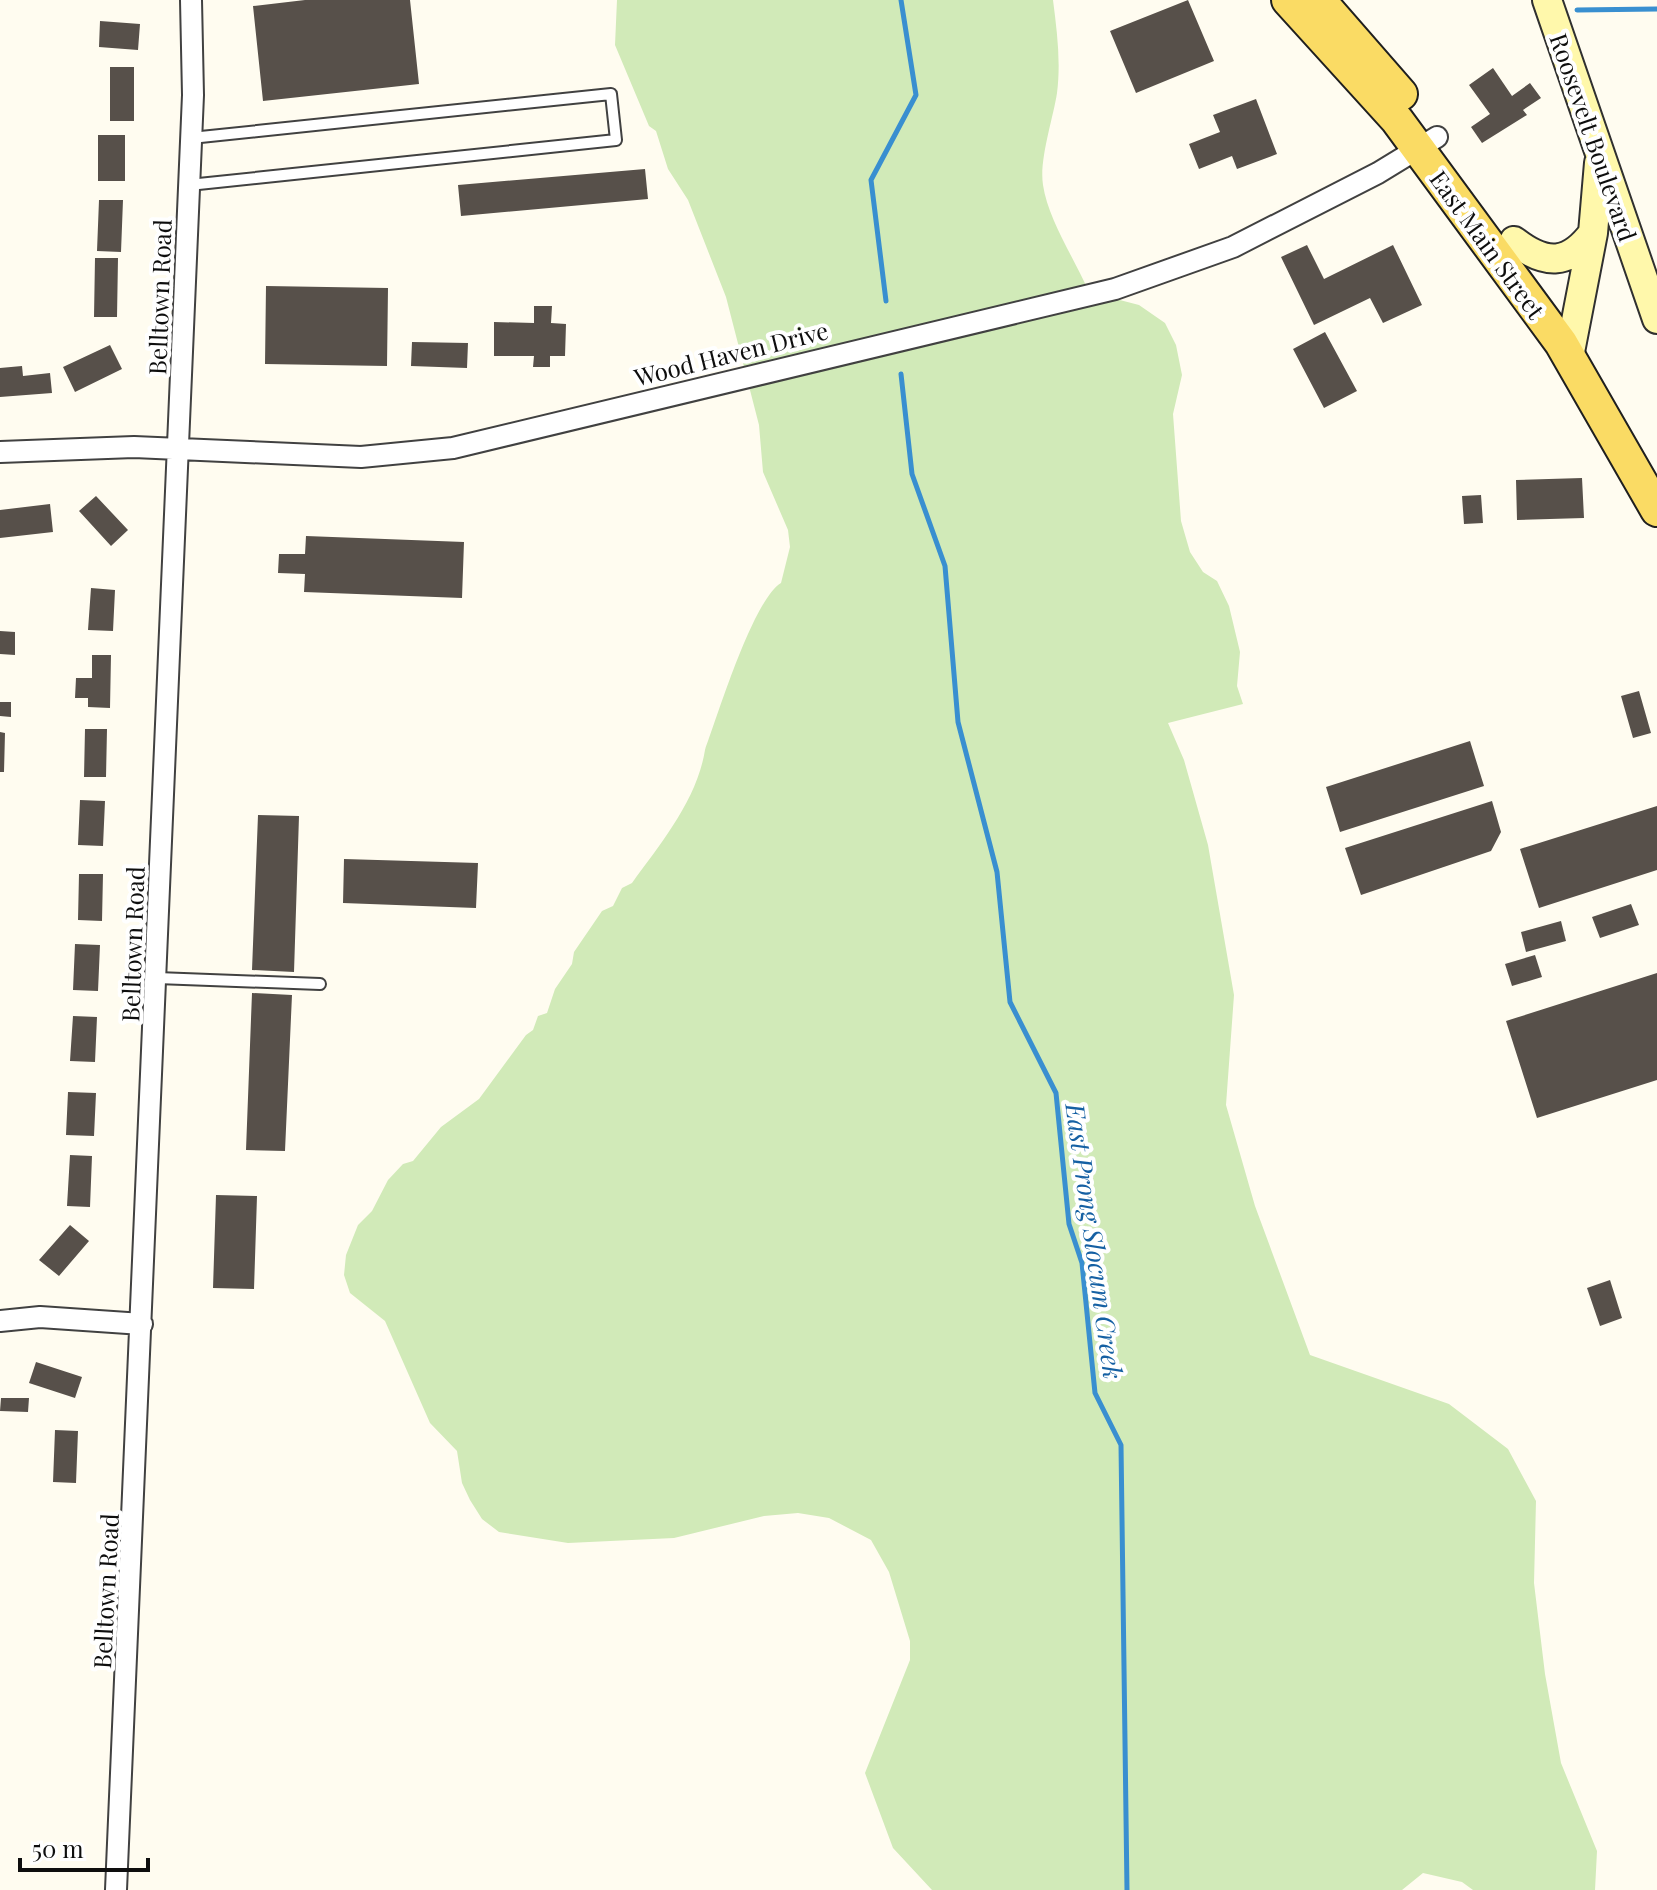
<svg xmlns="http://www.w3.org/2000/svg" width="1657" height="1890" viewBox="0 0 1657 1890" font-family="'Playfair Display',serif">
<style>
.green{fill:#d1eab8}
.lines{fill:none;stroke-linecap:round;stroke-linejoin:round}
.stream{stroke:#398fd0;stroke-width:5}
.building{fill:#57504a}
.lane-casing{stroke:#414141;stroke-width:14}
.street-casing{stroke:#414141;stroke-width:24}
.secondary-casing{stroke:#303030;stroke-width:32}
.primary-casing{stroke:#1f1f1f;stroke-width:36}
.lane{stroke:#fff;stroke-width:10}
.street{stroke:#fff;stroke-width:20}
.secondary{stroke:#fff8ab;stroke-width:28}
.primary{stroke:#fadb64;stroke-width:32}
.labels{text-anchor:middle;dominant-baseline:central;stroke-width:8;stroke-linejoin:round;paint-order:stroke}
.street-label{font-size:24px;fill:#0e0e0e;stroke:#fff}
.water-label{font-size:26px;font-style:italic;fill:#1560a3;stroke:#fff}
</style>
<rect width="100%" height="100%" fill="#fffcf0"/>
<path class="green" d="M617,0H1053C1057,31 1061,62 1057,93C1053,119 1039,160 1043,185C1048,219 1074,258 1089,292L1139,305L1165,323L1176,345L1182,375L1173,414L1181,521L1190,552L1203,572L1217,581L1229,606L1240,652L1237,686L1243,704L1168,723L1184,760L1208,845L1234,995L1226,1105L1255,1206L1310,1355L1449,1404L1508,1449L1536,1501L1534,1583L1545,1674L1561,1763L1597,1851L1595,1890H1473L1462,1882L1423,1873L1402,1890H932L893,1848L865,1773L910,1660V1641L889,1572L871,1540L829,1518L798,1513L764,1516L674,1538L568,1543L499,1532L482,1519L470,1500L462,1483L457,1451L430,1423L385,1321L350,1293L344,1275L346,1255L358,1225L372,1211L388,1180L403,1164L413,1161L441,1127L479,1099L526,1035L533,1030L538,1016L547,1013L555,989L572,964L574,952L602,911L613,906L622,888L632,883C661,843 697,800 705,750C718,715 753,600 781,583L790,547L788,530L763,472L759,425L726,297L688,200L668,169L656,131L649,126L615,45Z"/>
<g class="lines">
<path class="stream" d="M1577,10L1657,9
M886,301L871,180L916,95L901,0
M901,374L912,474L945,566L958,722L997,872L1010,1002L1056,1093L1069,1224L1082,1263L1095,1393L1121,1445L1127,1890"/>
</g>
<path class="building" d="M305,0H410L419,84L263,101L253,6Z
M1188,0L1214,61L1136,93L1110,31Z
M100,21L140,24L138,50L99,47Z
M110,67H134V121H110Z
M1493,68L1512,96L1530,83L1541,98L1523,110L1527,115L1482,143L1471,127L1490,114L1469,85Z
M1256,99L1277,154L1237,169L1232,156L1199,169L1189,144L1220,132L1213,115Z
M98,135H125V181H98Z
M645,169L648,199L461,216L458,185Z
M99,200H123L121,252L97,251Z
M1307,245L1324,279L1393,245L1422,305L1383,323L1370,298L1314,325L1281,257Z
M95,258H118L117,317H94Z
M266,286L388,288L387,366L265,364Z
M534,306H552L551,323L566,324L565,356H550V367H533L534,356H494V322L534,323Z
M1325,332L1357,391L1324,408L1293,349Z
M412,342L468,343L467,368L411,366Z
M110,345L122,369L75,392L63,367Z
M22,366L23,376L50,373L52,393L0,397V368Z
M1582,478L1584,518L1517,520L1516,480Z
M1481,495L1483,523L1464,524L1462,496Z
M96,496L128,530L111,546L79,511Z
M50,504L53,532L0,538V510Z
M306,536L464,542L462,598L304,592L305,574L278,573L279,554H305Z
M91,588L115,590L113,631L88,630Z
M0,631L15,632V655L0,654Z
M92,655H111L110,708L88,707V698H75L76,678H92Z
M1639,691L1651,733L1633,738L1621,696Z
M0,702H11V717L0,716Z
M85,729H107L106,777H84Z
M0,732L5,733L4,772H0Z
M1470,741L1484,786L1340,832L1326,787Z
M80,800L105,801L103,846L78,845Z
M1492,801L1501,832L1491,851L1361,895L1345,848Z
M1657,806V870L1539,908L1520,849Z
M258,815L299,816L294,972L252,970Z
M344,859L478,863L476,908L343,903Z
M79,874H103L102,921L78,920Z
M1631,904L1639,925L1600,938L1592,917Z
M1561,921L1566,941L1526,952L1521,932Z
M75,944L100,945L98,991L73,990Z
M1535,955L1542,977L1512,986L1505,964Z
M1657,973V1080L1537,1118L1506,1021Z
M252,993L292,995L285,1151L246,1150Z
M73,1016L97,1017L95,1062L70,1061Z
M68,1092L96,1093L94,1136L66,1135Z
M70,1155L92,1156L90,1207L67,1206Z
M216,1195L257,1196L254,1289L213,1288Z
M70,1225L89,1241L59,1276L39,1260Z
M1610,1280L1622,1318L1600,1326L1587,1288Z
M36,1362L82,1377L75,1398L29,1383Z
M1,1398H29L28,1412L0,1411Z
M55,1430L78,1431L76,1483L53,1482Z"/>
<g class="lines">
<defs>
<path id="lane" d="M189,185L616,140L611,94L191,138
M157,978L320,984"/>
<path id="street" d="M0,452L134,447L361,457L453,448L1115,289L1233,247L1378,173L1437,137
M0,1321L40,1317L142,1324
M116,1890L193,95L191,0"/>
<path id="secondary" d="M1547,0L1657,319
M1514,241C1546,266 1569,265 1593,233
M1569,357L1593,233L1599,163"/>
<path id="primary" d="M1288,0L1397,120L1561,343L1657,510
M1319,0L1401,94"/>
</defs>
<use href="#lane" class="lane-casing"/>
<use href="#street" class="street-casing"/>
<use href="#secondary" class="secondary-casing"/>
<use href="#primary" class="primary-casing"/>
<use href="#lane" class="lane"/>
<use href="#street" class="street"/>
<use href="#secondary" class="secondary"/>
<use href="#primary" class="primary"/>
</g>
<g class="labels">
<g class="street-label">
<text transform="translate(1594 137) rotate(71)">Roosevelt Boulevard</text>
<text transform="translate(1488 244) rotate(54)">East Main Street</text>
<text transform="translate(159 297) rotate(-88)">Belltown Road</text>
<text transform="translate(731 353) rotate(-14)">Wood Haven Drive</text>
<text transform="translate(132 944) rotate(-88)">Belltown Road</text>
<text transform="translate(105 1591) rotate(-87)">Belltown Road</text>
</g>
<g class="water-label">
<text transform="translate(1095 1241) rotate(82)">East Prong Slocum Creek</text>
</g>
</g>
<path d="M20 1858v12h128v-12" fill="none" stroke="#0e0e0e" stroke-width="4"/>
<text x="32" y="1858" font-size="24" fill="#0e0e0e" stroke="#ffffff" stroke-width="6" paint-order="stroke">50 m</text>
</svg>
